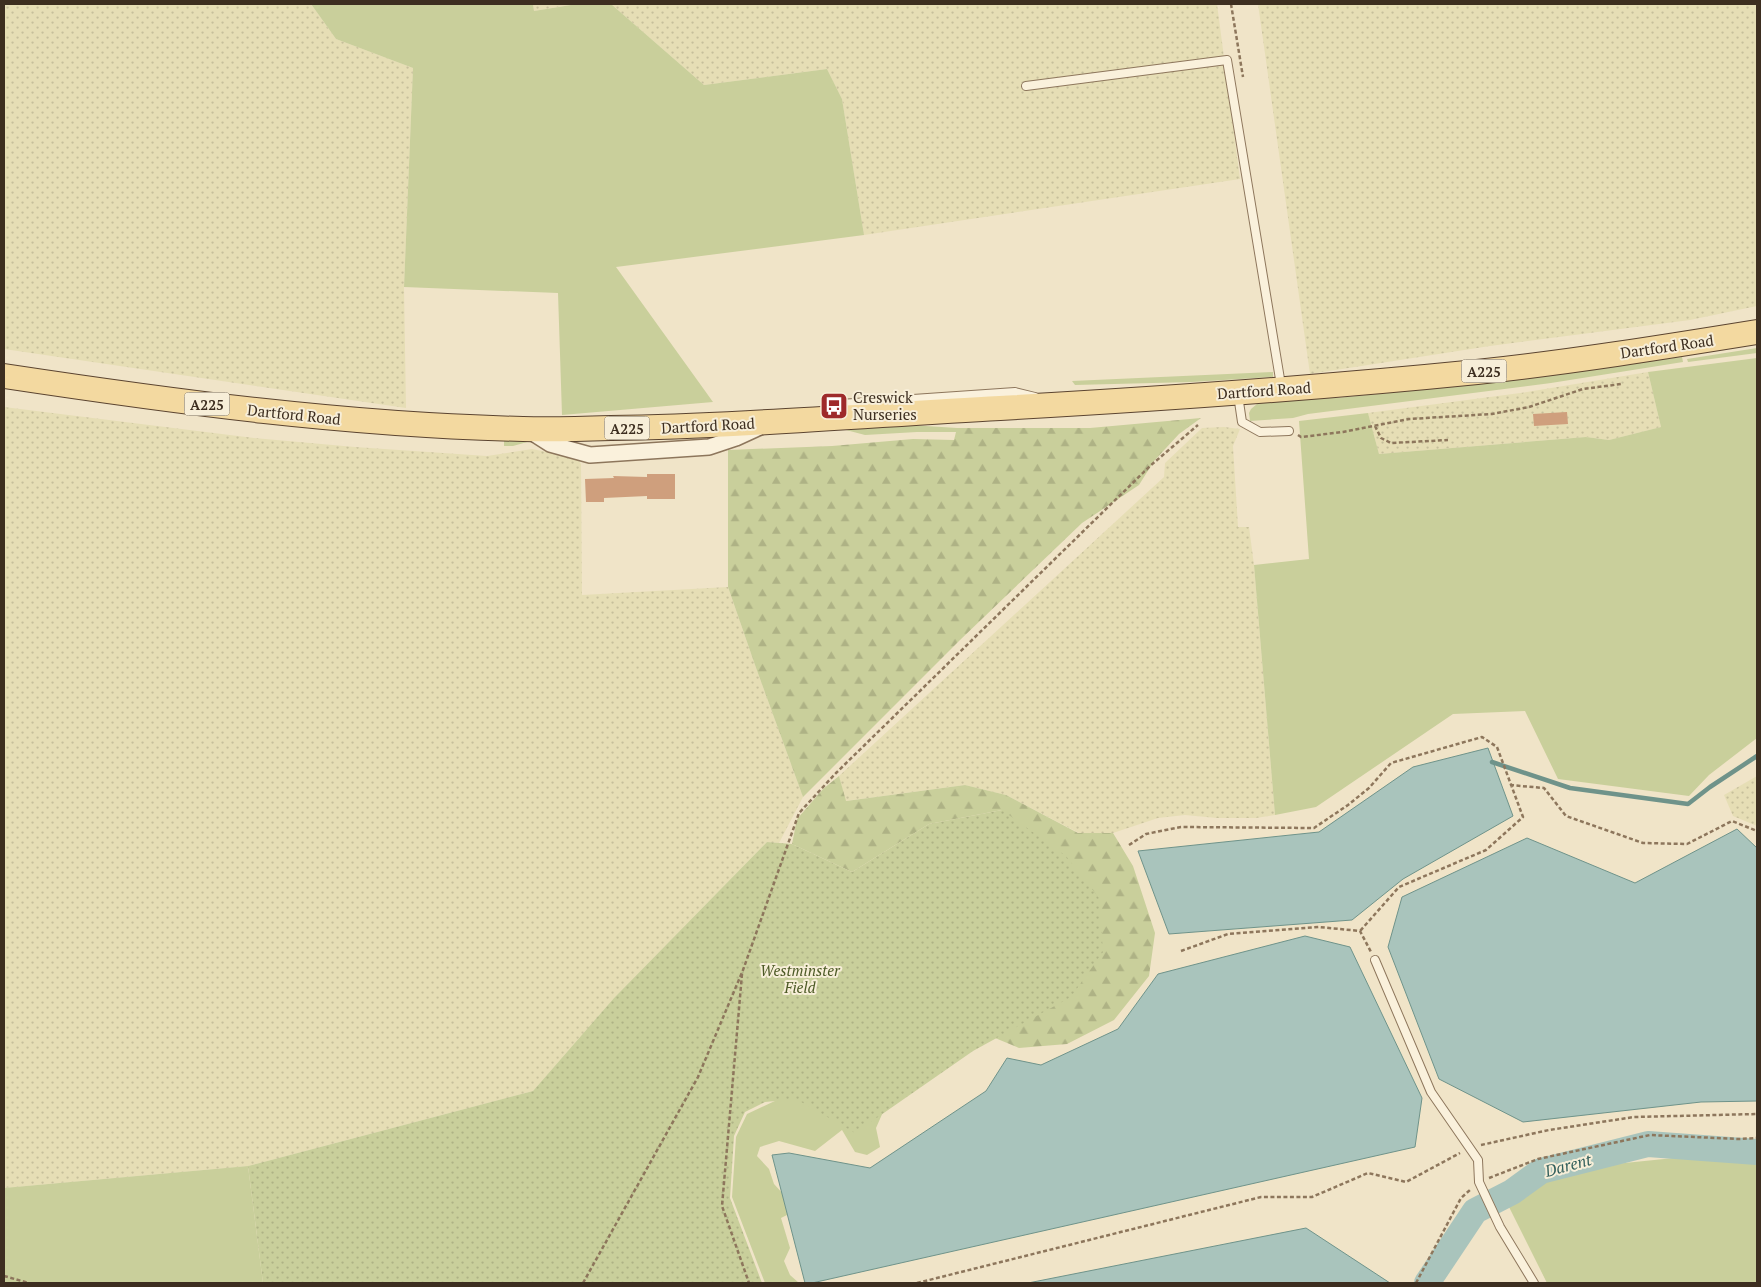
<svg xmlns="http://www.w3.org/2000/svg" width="1761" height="1287" viewBox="0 0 1761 1287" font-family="'PT Serif',serif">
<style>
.farmland{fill:url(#farmland-dots)}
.grass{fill:#c9cf9b}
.forest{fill:url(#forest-firs)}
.park{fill:url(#park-dots)}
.water{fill:#a9c4bc;stroke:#6f938a}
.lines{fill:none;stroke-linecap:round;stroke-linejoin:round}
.stream{stroke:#6f938a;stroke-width:4.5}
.river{stroke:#a9c4bc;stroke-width:26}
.building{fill:#cf9f7d}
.lane-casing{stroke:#8d765c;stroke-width:10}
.street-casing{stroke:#8d765c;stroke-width:18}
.primary-casing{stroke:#5b4430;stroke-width:26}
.path{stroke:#8d765c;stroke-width:2.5;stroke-dasharray:4 2.5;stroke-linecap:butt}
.lane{stroke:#faf1dc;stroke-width:8}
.street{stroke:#faf1dc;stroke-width:15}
.primary{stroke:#f3d9a0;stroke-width:24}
.labels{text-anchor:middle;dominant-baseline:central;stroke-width:4;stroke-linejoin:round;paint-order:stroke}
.shield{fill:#f7eed8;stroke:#756857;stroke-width:1}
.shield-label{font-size:14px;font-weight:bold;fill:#3d2e20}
.street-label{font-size:15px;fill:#3d2e20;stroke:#f7eed8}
.poi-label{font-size:15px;fill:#3d2e20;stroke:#f7eed8;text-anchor:start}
.park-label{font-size:15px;font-style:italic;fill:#4d5a26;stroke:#f7eed8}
.water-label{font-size:16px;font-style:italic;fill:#2f5d5a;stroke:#f7eed8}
</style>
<defs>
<pattern id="farmland-dots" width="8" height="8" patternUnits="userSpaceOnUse" patternTransform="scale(1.25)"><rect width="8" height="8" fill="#e6deb5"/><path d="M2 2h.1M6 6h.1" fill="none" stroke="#c6bf9b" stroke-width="1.8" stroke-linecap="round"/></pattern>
<pattern id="forest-firs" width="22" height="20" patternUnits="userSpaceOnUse" patternTransform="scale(1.25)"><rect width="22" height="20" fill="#c9cf9b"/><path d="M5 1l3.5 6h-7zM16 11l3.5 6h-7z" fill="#aeb285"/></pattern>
<pattern id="park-dots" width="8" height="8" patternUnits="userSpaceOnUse" patternTransform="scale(1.25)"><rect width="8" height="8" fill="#c9cf9b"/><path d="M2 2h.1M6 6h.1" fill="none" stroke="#aeb285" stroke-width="1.8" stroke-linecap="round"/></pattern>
</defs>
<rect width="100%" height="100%" fill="#f0e4c8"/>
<path class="farmland" d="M4,4H311L336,39L413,68L404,287L406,408L4,349Z
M533,4H577L534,11Z
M611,4H1217L1240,179L864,235L842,99L827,69L704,85Z
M1258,4H1757V306L1690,320L1490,346L1310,374Z
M1648,372L1661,427L1609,440L1586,437L1379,454L1368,413L1527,392Z
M4,407L254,438L355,447L487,456L532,449L552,453L569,454L576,457L581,464L582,595L728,587L755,665L803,797L779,843L767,842L614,998L533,1091L248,1166L4,1188Z
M1224,427L1240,429L1233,446L1238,527H1249L1254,565L1275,815L1256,818H1217L1185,815L1158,818L1113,833H1079L1006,795L965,785L845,801L839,776L1164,477L1165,463L1202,428Z
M1757,776V826L1733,816L1724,795Z"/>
<path class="grass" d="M311,4H533L534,11L577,4H611L704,85L827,69L842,99L864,235L616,267L713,402L562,415L558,293L404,287L413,68L336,39Z
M1757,348V353L1688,362L1687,359Z
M1682,357L1683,362L1551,383L1308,414L1293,418L1250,421L1249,413L1251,409L1257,404L1262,402L1298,398H1336L1449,387Z
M1757,358V738L1709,775L1689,796L1558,779L1525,711L1453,714L1316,807L1275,815L1254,565L1309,559L1299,421L1368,413L1379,454L1586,437L1609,440L1661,427L1648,372Z
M1273,372V377L1192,382L1075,385L1072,381Z
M879,423L957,428V432H917L865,435L846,430Z
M504,434L523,437L531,441L513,446H504Z
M794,1092L887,1103L876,1128L880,1147L867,1155L855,1152L842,1130L815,1151L779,1141L760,1147L757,1156L769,1169L774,1184L785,1196L793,1212L781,1218L790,1248L784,1261L790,1275L799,1283H765L732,1197L736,1137L747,1114Z
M1674,1158L1757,1164V1283H1547L1507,1203L1549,1181L1605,1165Z
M248,1166L263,1283H4V1188Z"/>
<path class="forest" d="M1201,418L1179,434L1154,461L1139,485L1082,523L960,640L803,797L755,665L728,587V450L832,446L913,439L954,440L957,428H1090Z
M839,776L846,801L965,785L1006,795L1078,833H1113L1133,866L1155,933L1149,976L1114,1020L1067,1044L1019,1048L983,1033L1002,810L929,824L852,872L792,844L797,819L823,789Z"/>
<path class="park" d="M1002,810L1066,856L1099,898L1103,952L1071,997L973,1051L855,1133L796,1099L765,1102L745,1112L734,1136L730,1198L762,1283H263L248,1166L533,1091L614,998L767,842L792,844L852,872L929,824Z"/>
<path class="water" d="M1488,748L1513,816L1403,879L1352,920L1169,934L1138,851L1319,832L1413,767Z
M1737,829L1757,848V1101L1701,1102L1523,1122L1439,1079L1388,947L1402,897L1527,838L1635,883Z
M1305,936L1350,947L1422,1098L1415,1147L812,1283H805L772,1155L789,1153L870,1168L986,1091L1007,1058L1041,1065L1118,1029L1158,974Z
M1306,1228L1390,1283H1028Z"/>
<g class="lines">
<path class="stream" d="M1492,762L1570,788L1688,804L1710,787L1757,756"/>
<path class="river" d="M1427,1283L1475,1211L1512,1192L1541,1171L1648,1144L1757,1152"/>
</g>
<path class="building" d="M1567,412L1568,424L1534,426L1533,414Z
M647,474H675V499H647V496L604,498V502H586L585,479L614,478L613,476L647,477Z"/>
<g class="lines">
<defs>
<path id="lane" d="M1026,86L1227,60L1281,385
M1238,395L1242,422L1260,432L1289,431
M824,410L840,404L1015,392L1035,397
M1375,960L1431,1092L1478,1160L1479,1182L1500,1227L1534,1283"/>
<path id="street" d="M528,430L550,444L590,455L709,447L736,438L760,427"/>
<path id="primary" d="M4,376C176,402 348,425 523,429C552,430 582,429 611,428C741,426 871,415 1000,408C1159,399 1318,388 1477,372C1571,362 1664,347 1757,332"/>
</defs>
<use href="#lane" class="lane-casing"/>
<use href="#street" class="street-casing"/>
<use href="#primary" class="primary-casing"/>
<path class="path" d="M1231,4L1243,77
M1375,426L1381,438L1391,443L1448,440
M1298,435L1301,437L1343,432L1409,419L1492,414L1529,407L1583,389L1621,384
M1510,785L1544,788L1566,816L1643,843L1687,844L1732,821L1757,831
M1129,845L1146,834L1181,827L1314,828L1348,805L1369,788L1391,763L1482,737L1497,747L1523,817L1486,850L1399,887L1360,931
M1181,951L1228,934L1319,927L1360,931L1371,952
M742,974L722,1206L749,1283
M1481,1145L1549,1130L1634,1117L1757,1114
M1489,1178L1538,1159L1650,1135L1739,1139L1757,1138
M4,1276L29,1283
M583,1283L698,1077L743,970L799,813L836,773L1150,466L1198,425
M917,1283L1261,1197H1312L1368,1173L1406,1182L1460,1153
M1416,1283L1461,1198L1470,1190"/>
<use href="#lane" class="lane"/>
<use href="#street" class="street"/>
<use href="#primary" class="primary"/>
</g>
<defs>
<symbol id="bus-square" viewBox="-11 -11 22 22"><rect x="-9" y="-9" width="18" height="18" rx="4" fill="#9e2a2b" stroke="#f7eed8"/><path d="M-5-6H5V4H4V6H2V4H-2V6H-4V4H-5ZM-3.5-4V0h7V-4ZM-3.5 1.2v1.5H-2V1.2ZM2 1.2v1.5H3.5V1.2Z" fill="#fff"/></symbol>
</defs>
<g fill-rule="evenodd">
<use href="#bus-square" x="818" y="390" width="32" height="32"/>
</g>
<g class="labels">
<g class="shield">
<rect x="1461.5" y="359.5" width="45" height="23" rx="4"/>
<rect x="184.5" y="392.5" width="45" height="23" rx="4"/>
<rect x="604.5" y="416.5" width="45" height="23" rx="4"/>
</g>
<g class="shield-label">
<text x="1484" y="371">A225</text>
<text x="207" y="404">A225</text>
<text x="627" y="428">A225</text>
</g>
<g class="street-label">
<text transform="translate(1667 346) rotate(-8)">Dartford Road</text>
<text transform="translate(1264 390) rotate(-4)">Dartford Road</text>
<text transform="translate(294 414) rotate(6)">Dartford Road</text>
<text transform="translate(708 425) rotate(-3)">Dartford Road</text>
</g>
<g class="poi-label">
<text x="853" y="397">Creswick<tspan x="853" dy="17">Nurseries</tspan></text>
</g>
<g class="park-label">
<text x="800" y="970">Westminster<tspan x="800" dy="17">Field</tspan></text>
</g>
<g class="water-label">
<text transform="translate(1568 1165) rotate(-15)">Darent</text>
</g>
</g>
<rect width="1761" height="1287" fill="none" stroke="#3d2e20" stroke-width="10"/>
</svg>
